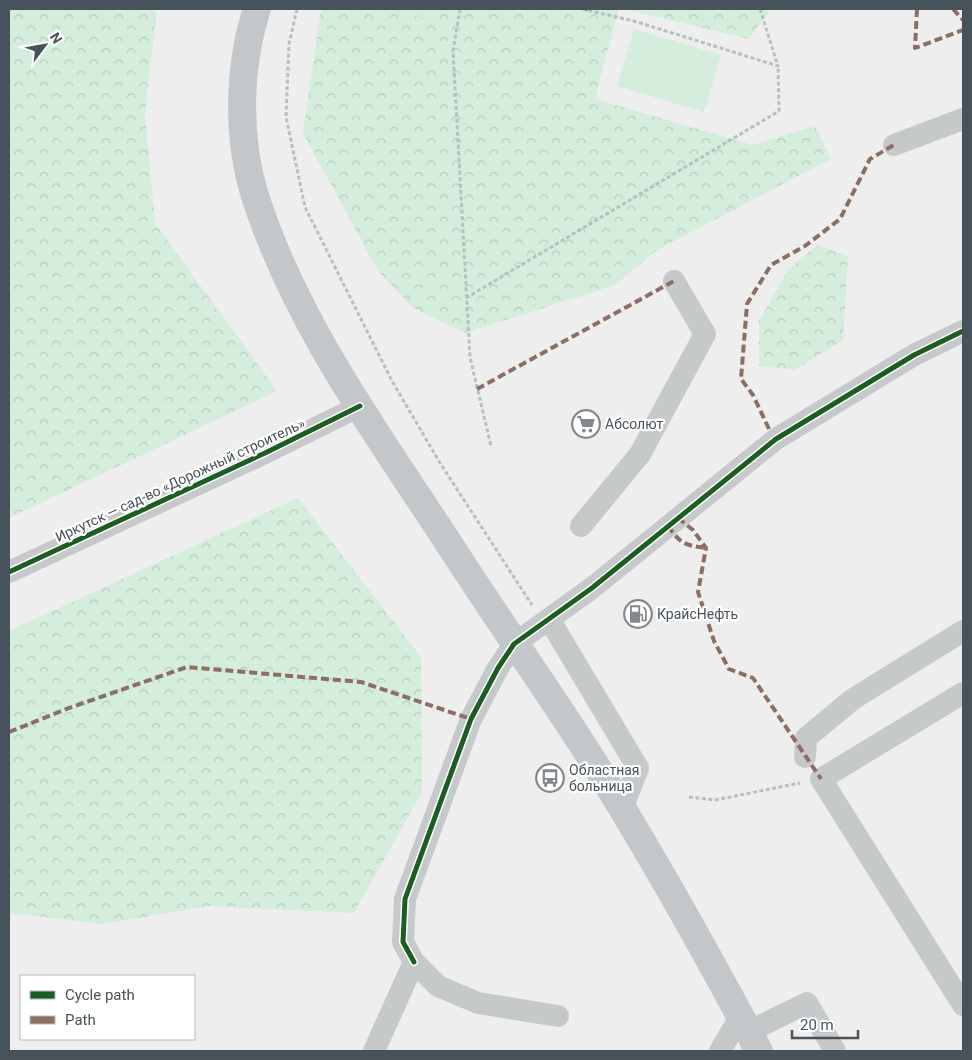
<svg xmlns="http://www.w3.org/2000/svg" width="972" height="1060" viewBox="0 0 972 1060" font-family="Roboto,sans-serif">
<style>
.forest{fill:url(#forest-crowns)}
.park{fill:url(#park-tufts)}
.pitch{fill:#d4eddc}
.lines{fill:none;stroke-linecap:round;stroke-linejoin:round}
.path{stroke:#b5c1bd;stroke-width:3;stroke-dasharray:4 2.5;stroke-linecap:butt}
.minor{stroke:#c6c9ca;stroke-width:22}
.major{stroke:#c4c7c9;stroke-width:28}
.quiet{stroke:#8d6e63;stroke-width:4;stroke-dasharray:8 4;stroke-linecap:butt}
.cycleway-casing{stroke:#fff;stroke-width:8}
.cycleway{stroke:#1b5e20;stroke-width:5}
.labels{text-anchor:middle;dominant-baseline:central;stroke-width:4.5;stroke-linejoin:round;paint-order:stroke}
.poi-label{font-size:14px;fill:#47525a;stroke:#fff;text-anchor:start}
.street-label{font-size:14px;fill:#47525a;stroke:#fff}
</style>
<defs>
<pattern id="forest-crowns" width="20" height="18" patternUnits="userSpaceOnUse" patternTransform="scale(1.25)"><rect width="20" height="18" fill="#d4eddc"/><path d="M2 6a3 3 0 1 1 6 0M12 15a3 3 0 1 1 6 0" fill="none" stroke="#b7cdbf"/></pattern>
<pattern id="park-tufts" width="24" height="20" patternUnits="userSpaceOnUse" patternTransform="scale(1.25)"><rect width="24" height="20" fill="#d4eddc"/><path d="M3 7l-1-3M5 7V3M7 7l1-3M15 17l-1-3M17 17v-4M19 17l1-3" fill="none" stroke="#b7cdbf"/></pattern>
</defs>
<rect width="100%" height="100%" fill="#efeeee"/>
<path class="forest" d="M9,9H157L145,114L155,223L277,391L9,518Z
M321,9H619L595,99L753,145L815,126L831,159L657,250L615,285L465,333L413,308L378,271L303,133Z
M625,9H771L749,39Z
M817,245L848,256L843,340L795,370L759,366V321L789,269Z
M298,498L421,657L422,792L354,913L210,906L103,924L9,913V631Z"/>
<path class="park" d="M398,9H437L433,21Z"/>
<path class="pitch" d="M634,29L721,55L704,112L617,86Z"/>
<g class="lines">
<path class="path" d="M297,9L289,44L286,117L305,207L392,381L440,463L532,605
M460,9L453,51L470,357L491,446
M582,9L634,21L778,66L760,9
M466,298L779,111L778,66
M689,797L715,800L800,783"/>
<path class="minor" d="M894,145L963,119
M581,526L640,454L705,334L674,281
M9,572L265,453L360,406
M549,619L638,768L622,809
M963,693L821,779L963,1005
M805,757L806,738L853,699L963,631
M558,1016L478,1003L438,986L414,962L403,942L405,899L471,719L498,668L514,644L592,588L776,439L914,355L963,331
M748,1032L807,1003L835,1051
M374,1051L414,962
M720,1051L740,1017"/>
<path class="major" d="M257,9C238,67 237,138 255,196C297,327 382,440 455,553C497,618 542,682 584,747C647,845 704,948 759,1051"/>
<path class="quiet" d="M917,9L915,48L963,30
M953,9L963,20
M585,10L586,9
M477,389L674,281
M769,429L753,395L741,379L747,304L771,265L805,246L840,219L870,159L894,145
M678,518L693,530L706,548L698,592L714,641L729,669L753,678L821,779
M668,526C681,544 684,545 706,548
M9,732L69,708L187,667L361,682L471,719"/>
<defs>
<path id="cycleway" d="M9,572L265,453L360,406
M414,962L403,942L405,899L471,719L498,668L514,644L592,588L776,439L914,355L963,331"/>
</defs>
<use href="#cycleway" class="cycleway-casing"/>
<use href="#cycleway" class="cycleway"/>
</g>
<defs>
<symbol id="supermarket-ring" viewBox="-11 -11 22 22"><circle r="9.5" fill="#fff" stroke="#82898e" stroke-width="1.5"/><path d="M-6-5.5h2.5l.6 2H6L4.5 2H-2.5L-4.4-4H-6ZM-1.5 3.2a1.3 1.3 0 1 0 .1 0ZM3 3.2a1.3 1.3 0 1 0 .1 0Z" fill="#82898e"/></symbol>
<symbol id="fuel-ring" viewBox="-11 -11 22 22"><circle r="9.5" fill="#fff" stroke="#82898e" stroke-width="1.5"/><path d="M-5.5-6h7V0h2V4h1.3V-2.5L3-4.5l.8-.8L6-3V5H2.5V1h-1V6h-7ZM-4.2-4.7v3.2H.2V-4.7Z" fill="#82898e"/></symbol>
<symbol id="bus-ring" viewBox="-11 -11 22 22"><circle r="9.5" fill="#fff" stroke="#82898e" stroke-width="1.5"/><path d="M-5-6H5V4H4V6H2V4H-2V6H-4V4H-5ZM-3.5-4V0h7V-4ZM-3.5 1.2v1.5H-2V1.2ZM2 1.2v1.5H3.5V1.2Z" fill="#82898e"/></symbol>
</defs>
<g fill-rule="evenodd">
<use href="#supermarket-ring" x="570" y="408" width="32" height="32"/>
<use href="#fuel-ring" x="622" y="598" width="32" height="32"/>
<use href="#bus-ring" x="534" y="762" width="32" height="32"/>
</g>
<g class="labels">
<g class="poi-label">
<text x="605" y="424">Абсолют</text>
<text x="657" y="614">КрайсНефть</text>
<text x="569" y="770">Областная<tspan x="569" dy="16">больница</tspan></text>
</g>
<g class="street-label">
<text transform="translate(180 480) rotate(-25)">Иркутск — сад-во «Дорожный строитель»</text>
</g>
</g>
<rect width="972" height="1060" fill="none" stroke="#47525a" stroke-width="20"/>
<rect x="20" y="975" width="175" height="65" fill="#ffffff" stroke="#b5babd"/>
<rect x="30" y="991" width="25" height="8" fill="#1b5e20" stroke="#b5babd"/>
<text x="65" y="1000" font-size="15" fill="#47525a">Cycle path</text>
<rect x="30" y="1016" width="25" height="8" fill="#8d6e63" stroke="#b5babd"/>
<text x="65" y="1025" font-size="15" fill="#47525a">Path</text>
<g transform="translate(45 45) rotate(58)" stroke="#ffffff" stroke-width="4" paint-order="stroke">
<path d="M0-4L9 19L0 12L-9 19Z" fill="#47525a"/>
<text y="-8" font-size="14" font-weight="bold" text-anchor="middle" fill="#47525a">N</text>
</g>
<path d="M792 1030v8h66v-8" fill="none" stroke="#47525a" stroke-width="2.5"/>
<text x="800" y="1030" font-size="15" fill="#47525a" stroke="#ffffff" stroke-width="4" paint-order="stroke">20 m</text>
</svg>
